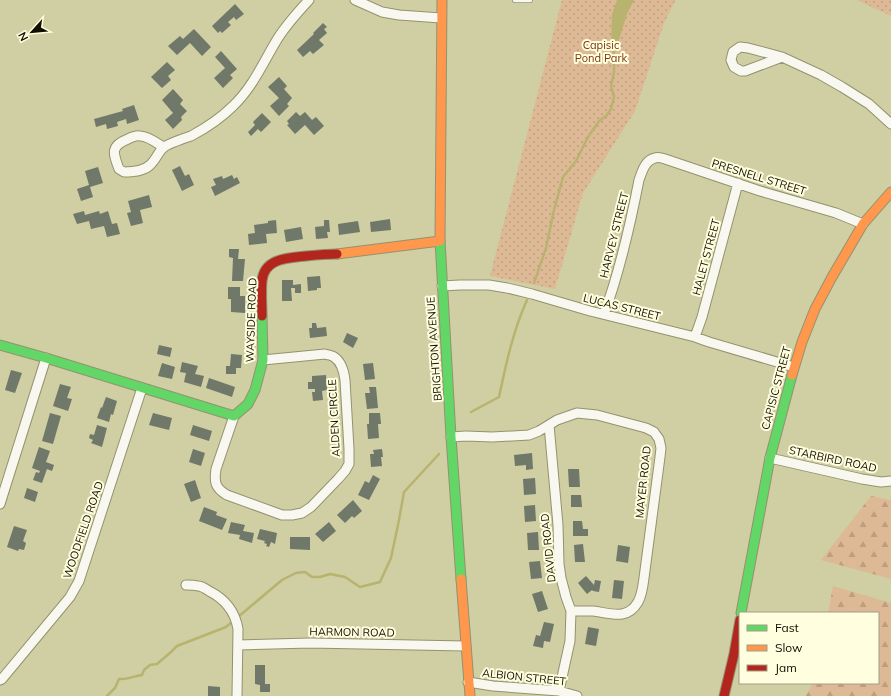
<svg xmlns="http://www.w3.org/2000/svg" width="891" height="696" viewBox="0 0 891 696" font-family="Mulish,sans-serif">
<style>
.grass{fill:url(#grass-dots)}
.forest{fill:url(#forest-firs)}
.water{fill:#b8b36e}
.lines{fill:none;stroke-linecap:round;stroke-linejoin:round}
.stream{stroke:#b8b36e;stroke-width:2.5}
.building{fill:#6f7869}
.lane-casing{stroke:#94926f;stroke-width:6}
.street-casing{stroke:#94926f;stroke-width:11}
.fast-casing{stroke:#94926f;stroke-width:11}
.slow-casing{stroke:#94926f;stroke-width:11}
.jam-casing{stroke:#94926f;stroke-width:11}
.lane{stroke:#f8f8f1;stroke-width:4.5}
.street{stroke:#f8f8f1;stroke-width:9}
.fast{stroke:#63d668;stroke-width:9}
.slow{stroke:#ff974d;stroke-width:9}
.jam{stroke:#b3261e;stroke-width:9}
.labels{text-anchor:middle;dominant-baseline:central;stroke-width:4;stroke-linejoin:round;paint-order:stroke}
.park-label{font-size:11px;fill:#78340b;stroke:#fffedf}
.street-label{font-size:11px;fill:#110f00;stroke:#fffedf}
</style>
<defs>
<pattern id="grass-dots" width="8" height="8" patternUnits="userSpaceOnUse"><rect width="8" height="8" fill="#deb995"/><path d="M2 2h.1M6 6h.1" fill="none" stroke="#bd9e7f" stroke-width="1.8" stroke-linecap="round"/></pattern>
<pattern id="forest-firs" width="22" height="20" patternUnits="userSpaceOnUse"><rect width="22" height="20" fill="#deb995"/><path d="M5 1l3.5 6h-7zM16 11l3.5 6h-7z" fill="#bd9e7f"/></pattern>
</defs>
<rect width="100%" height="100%" fill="#d0cea3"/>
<path class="grass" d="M562,0H677L675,1L664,23L635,111L583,193L555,289L490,276Z
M857,0H891V16Z"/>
<path class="forest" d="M871,496L891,500V579L821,560Z
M833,586L891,603V696H806L813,683H878V613H828Z"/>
<path class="water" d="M617,0H634L627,14L613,59L611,41L612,14Z"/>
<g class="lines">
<path class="stream" d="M534,283L546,248L554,210L563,177L576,161L588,137L599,121L606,116L611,109L614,97L611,86L614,72V56
M471,412L499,397C506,364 513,331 527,300
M107,696L115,688L119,679C128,680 133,676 142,675L144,670L150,665L157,664L171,652L177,646L226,627L282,580L296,573L305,572L312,577H320L330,574L345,577L360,587L380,582L391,558L399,520L404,492L439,454"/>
</g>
<path class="building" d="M235,4L244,14L236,20L234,17L228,22L231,25L222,33L220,31L218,33L212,26Z
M323,23L327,27L324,29L327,33L319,40L324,45L313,54L310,51L303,57L297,50L314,34L313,33Z
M194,29L211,47L202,56L190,43L177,55L168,46L180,36L183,39Z
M221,51L237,69L230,75L233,78L223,88L214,78L225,68L215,57Z
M167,62L175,70L168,76L171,80L162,88L151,77Z
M279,77L287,86L284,89L292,98L287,104L289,106L279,116L270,106L279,98L268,87Z
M173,89L183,100L180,104L187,111L181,117L182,120L173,129L165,120L173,113L162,100Z
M134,105L139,120L127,124L126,119L117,122L118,126L107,129L106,124L96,127L94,119L123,111L122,109Z
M296,112L300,116L305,112L312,120L316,117L324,126L314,135L305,125L295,134L287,125L289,124L287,121Z
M262,113L271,122L261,132L258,129L251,136L248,132L255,125L253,122Z
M180,166L185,176L189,174L194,185L182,191L172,170Z
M98,167L103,183L90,187L93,197L81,201L77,189L89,185L85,171Z
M232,175L234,179L237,177L240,183L215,196L211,187L216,185L213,179L222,176L223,179Z
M149,195L152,207L140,210L143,223L131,226L127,213L131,212L128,201Z
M84,211L85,215L99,211L100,214L108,211L112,224L117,223L120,234L107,237L104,226L91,229L89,221L77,224L73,214Z
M390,219L391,230L371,232L370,222Z
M276,220L277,233L266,234L267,243L249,245L248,234L255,233L254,225L268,223V221Z
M324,220H329L330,232H327L328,238L316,239L315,227L324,226Z
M358,221L360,232L339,235L338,224Z
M301,227L303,239L286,242L284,230Z
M229,249H239L238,259H245L243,281H232L233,258L229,257Z
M320,276L321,288H317V290L308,291L307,277Z
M282,280H293V285L301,284V293H295V288H291L292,301H282Z
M228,287H240V296H245V313L231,312V299H228Z
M312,323H316L317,328L326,327L327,336L310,338L309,328H312Z
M347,333L358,338L353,348L343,342Z
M159,345L172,348L170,357L157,354Z
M231,354L242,355L241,368H236V374H226V366H230Z
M182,362L198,366L195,374L204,376L201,387L184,382L186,373L180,372Z
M162,363L175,367L172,379L158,376Z
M373,363L375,379L365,380L363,364Z
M11,370L22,373L15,393L5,390Z
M326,375L327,390L322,391L323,400L313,401L312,392H315V389H308V382H312V376Z
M209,378L235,387L232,397L206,388Z
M60,384L71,387L67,398L72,399L68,411L53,406Z
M369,387H376L378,408L367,409L365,393H370Z
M106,397L117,401L113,415L111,414L109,422L97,418L101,407L102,408Z
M50,413L61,416L53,444L42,441Z
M153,413L172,418L169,430L149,425Z
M369,413H380L381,424H378L379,438L368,439L367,424H369Z
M97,425L107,428L102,447L91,443L93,440L89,438L90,434L94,435Z
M193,425L212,431L209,441L190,435Z
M39,447L50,451L46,462L54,465L52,471L47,469L42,483L33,480L36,472L39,473L40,471L32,468Z
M193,449L205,453L201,466L189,462Z
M382,449L383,457H381L382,466L371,467L370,454H374L373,450Z
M532,453L533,469L526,470V465L515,466L514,455Z
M568,469H579L580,487H569Z
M373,475L380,479L369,500L358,495L365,481L369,483Z
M535,478L536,494L524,495L523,479Z
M195,480L201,498L191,502L184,484Z
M27,488L38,492L35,502L24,498Z
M571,495H581L582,507H571Z
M353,500L362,511L354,518L352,516L345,523L337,515Z
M535,505L536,521L525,522L524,506Z
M204,507L217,512L216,515L227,519L222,530L199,521Z
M573,521H582L583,529H588V536H573Z
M231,522L245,525L243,531L254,533L252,543L239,539L240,535L228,533Z
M329,522L336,531L323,542L315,534Z
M14,526L27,530L23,541L26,543L24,550L19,549L18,551L7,547Z
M260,529L277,533L275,544L271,542L269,547L266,546L267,544L264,543L265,541L257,539Z
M538,532L539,550H528L527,533Z
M290,537H310V550L290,549Z
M583,544L585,562H575L574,545Z
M618,545L630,547L628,563L616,561Z
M540,561L542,578L531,579L529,562Z
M586,576L594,585L595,580L601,581L599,592L593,591L592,590L587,594L578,583Z
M614,580L624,581L622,599L612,598Z
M542,591L548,609L538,612L532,594Z
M544,622L554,624L550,642L544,641L543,648L533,646L536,635L540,636Z
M588,627L599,629L596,646L585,644Z
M255,665H265V684H270V692H260V685L255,684Z
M208,686L220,687V696H208Z"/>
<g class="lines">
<defs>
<path id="lane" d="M515,0H530"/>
<path id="street" d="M355,0L382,12L399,15L441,18
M782,57L745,71H741L734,67L731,60L733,52L740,47L748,48L782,57L821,75L842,87L869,104L891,124
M163,147C157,143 148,136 140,136C136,135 132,137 128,139C110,146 113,153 119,169L124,172C133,172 144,171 150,165C156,160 158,152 163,148C167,144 185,138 191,136C206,128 221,118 233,106C252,88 262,65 275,43C284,27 297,13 309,0
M442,286L460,285H489L507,288L532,294L590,311L695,337L709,342L794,367
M604,314C620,271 630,226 639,180C642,172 645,160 655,158C658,157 662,158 665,159L760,191L836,213L863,224
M695,337L702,317L738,183
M234,416L216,469C214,482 215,488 227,495L282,515H292L302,513L311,507L338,479L345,471L349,464V449L345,380C344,372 342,362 334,357C332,355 327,355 325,354L263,360
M549,425L558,525L559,564L561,578L566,597L571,611L570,641L559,691
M451,437L466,436L492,437L529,435L539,431L557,420L577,413L597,415L646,428L654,432L659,439L661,448L660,457L644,578C643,586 642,595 638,602C627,621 610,613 593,611C586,611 579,611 571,611
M770,458L862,479L881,482L891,481
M0,504L46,358
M186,585C190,585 194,585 198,586C202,586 206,589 209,591C225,599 235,611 238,629L237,696
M238,645L310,643L465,646
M0,680L2,679L70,597L79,581L142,388
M468,682L493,686L559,691L577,696"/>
<path id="fast" d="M440,240L451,437L461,579
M0,345L46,358L234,416L248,404L255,390L263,360L262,316
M741,613L770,458L792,375"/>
<path id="slow" d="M440,240L442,0
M337,254L440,241
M792,375L802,342L815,309L832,277L863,224L891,192
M461,579L470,696"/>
<path id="jam" d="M262,316C262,305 261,293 262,281C264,258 288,258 306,256C316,255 327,254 337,254
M724,696L734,654L740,620"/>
</defs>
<use href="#lane" class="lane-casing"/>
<use href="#street" class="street-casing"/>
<use href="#fast" class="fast-casing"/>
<use href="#slow" class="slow-casing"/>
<use href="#jam" class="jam-casing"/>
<use href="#lane" class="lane"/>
<use href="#street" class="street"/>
<use href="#fast" class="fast"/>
<use href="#slow" class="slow"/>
<use href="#jam" class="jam"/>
</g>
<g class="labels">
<g class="park-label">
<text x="601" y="45">Capisic<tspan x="601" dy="13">Pond Park</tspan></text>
</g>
<g class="street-label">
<text transform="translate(759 177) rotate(17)">PRESNELL STREET</text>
<text transform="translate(614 235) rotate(-76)">HARVEY STREET</text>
<text transform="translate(706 257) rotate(-75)">HALET STREET</text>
<text transform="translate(622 307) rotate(14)">LUCAS STREET</text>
<text transform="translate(251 320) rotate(-88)">WAYSIDE ROAD</text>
<text transform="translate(434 349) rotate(-94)">BRIGHTON AVENUE</text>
<text transform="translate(776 388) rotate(-75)">CAPISIC STREET</text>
<text transform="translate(334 418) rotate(-93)">ALDEN CIRCLE</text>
<text transform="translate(833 459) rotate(12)">STARBIRD ROAD</text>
<text transform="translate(643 482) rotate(-84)">MAYER ROAD</text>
<text transform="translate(83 530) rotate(-71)">WOODFIELD ROAD</text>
<text transform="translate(548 548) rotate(-96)">DAVID ROAD</text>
<text transform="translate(352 632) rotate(1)">HARMON ROAD</text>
<text transform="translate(524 677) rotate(6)">ALBION STREET</text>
</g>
</g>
<rect x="739" y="612" width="140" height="72" fill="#fffedf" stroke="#a09e86"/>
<rect x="747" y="625" width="20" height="6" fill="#63d668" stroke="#a09e86"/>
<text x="775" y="632" font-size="12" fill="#110f00">Fast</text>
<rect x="747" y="645" width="20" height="6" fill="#ff974d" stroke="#a09e86"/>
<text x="775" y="652" font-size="12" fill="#110f00">Slow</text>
<rect x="747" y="665" width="20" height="6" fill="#b3261e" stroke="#a09e86"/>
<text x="775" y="672" font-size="12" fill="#110f00">Jam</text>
<g transform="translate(32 32) rotate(243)" stroke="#fffedf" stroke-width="3" paint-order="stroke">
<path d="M0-3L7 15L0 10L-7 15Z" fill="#110f00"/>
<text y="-6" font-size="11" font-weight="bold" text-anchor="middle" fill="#110f00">N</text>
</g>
</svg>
